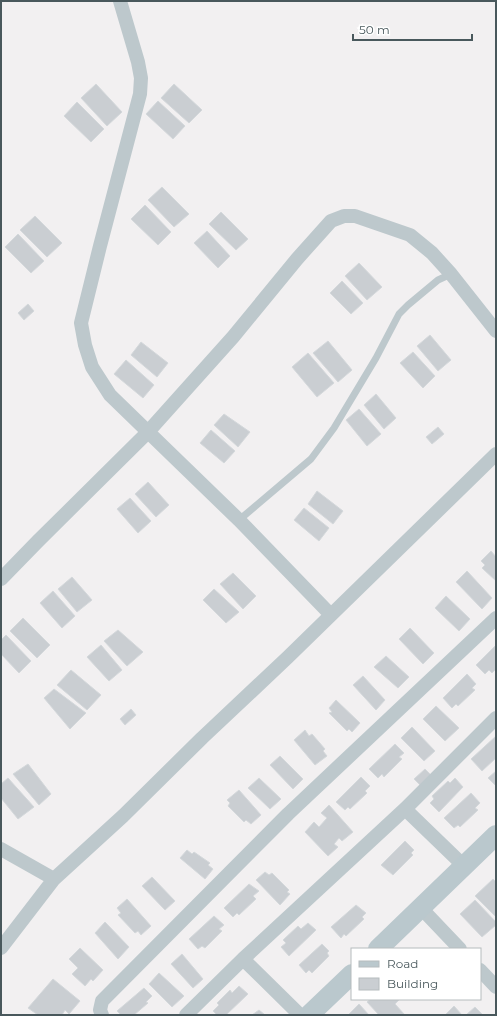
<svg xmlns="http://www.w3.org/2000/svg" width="497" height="1016" viewBox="0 0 497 1016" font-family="Montserrat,sans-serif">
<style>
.building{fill:#caced2;stroke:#d4d8db}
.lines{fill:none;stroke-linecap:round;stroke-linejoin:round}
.lane{stroke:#bdc8cc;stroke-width:7}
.street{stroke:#bdc8cc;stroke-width:14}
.secondary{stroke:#bac8cd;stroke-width:20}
</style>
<rect width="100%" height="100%" fill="#f2f0f1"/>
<path class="building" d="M96,84L122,112L107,126L81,98Z
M174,84L202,110L189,123L161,98Z
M158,101L185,126L173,139L146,114Z
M77,102L104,129L91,142L64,116Z
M162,187L189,214L174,227L148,200Z
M145,205L171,232L158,245L131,219Z
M221,212L248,239L236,250L209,224Z
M35,216L62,243L47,257L20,230Z
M207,231L230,256L218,268L194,243Z
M18,234L44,261L31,273L5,247Z
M359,263L382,287L367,300L345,276Z
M342,281L363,303L351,314L330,293Z
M28,304L34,311L24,320L18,313Z
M430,335L451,360L438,371L417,346Z
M328,341L352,370L338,382L313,353Z
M141,342L168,363L157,377L131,355Z
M413,352L435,376L423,388L400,363Z
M308,353L334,383L317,397L292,367Z
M126,360L154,385L143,398L114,374Z
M376,394L396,418L384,429L364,405Z
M359,409L381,434L367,446L346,420Z
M224,414L250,432L238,447L214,425Z
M438,427L444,434L432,444L426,437Z
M211,430L235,451L224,463L200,443Z
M148,482L169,505L156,517L135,494Z
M317,491L343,511L333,524L308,504Z
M130,498L151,521L138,533L117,509Z
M304,508L329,528L319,541L294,520Z
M491,551L496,557V581L482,568L485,565L481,561Z
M467,571L492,598L482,609L456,582Z
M233,573L256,596L243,609L220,584Z
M72,577L92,600L77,612L58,589Z
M214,589L239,612L226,623L203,600Z
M53,591L75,616L62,628L40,603Z
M446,596L470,619L459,631L435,608Z
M23,618L50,645L37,658L10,631Z
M410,628L434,653L423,664L399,639Z
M118,630L143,652L127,666L104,641Z
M6,635L31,661L19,673L1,654V640Z
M101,645L122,670L109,681L87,657Z
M496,645V669L492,673L489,670L485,674L476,665Z
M386,656L409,677L398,688L374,667Z
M71,670L101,695L87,710L57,685Z
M467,674L476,684L472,688L475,690L458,706L456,704L452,708L443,698Z
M363,676L385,700L376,710L353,685Z
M54,689L86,713L70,729L44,698Z
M336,700L360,723L352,732L349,729L347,731L329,713L332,712L329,708Z
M436,706L459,728L445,741L423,719Z
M131,709L136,715L125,725L120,719Z
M412,727L435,751L424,761L401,738Z
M305,730L309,736L312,734L325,749L323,751L327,756L315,765L294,740Z
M496,736V758L482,771L471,759Z
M395,744L404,753L399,757L402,759L384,777L382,774L378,778L369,769Z
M280,756L303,779L293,789L270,765Z
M28,764L51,794L39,805L13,774Z
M425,769L431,775L420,785L414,779Z
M496,771V786L488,778Z
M361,777L370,786L365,791L367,793L350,809L348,807L345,810L336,802Z
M8,778L34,807L18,819L1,798V784Z
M259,778L281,799L270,809L248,788Z
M455,778L463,787L439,812L430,803L434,799L432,796L448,781L450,783Z
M239,790L261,815L251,824L246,820L244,822L228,806L230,803L227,800Z
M471,793L480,803L475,808L478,810L460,827L458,825L454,828L444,818Z
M329,805L353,832L342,841L339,838L334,844L338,847L328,856L305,832L314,822L319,827L327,818L321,813Z
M405,841L414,850L411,853L413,855L393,875L381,865Z
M187,850L192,854L194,852L210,863L208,865L213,869L205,879L180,858Z
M265,872L269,875L272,873L289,890L287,892L290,894L280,905L256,880Z
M152,877L175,901L165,910L142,886Z
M493,879L496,882V917L475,896Z
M249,884L259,891L253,896L256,899L239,915L237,913L233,917L224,908Z
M127,899L151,926L141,935L138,931L135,933L118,915L121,913L117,908Z
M475,900L496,922V925L482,937L460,914Z
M356,905L366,913L362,917L364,919L346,936L344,934L341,938L331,927Z
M214,916L224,925L219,929L222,931L205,948L202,946L198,949L189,939Z
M105,922L129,947L118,959L95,933Z
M308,923L316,930L289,956L281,947L286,943L283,940L298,926L301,929Z
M322,944L329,951L327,953L329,956L312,973L309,970L306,973L299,965Z
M80,948L103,970L93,981L91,979L85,986L72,974L78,968L69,959Z
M182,954L203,979L193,988L171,964Z
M159,973L184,996L172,1007L149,984Z
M53,979L80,1001L69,1014L65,1010L62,1015H38L28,1008Z
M239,986L248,994L226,1015H217L213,1011L219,1005L217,1003L230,990L232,993Z
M144,988L152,996L146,1002L148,1003L134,1015H121L117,1011Z
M371,999H400L395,1004L404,1014L379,1015L367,1002Z
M359,1004L369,1015H348Z
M454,1006L462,1015H445Z
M475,1007L483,1015H466Z
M259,1010L265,1015H252Z"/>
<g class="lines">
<path class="lane" d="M239,520L311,459L334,428L376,358L399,314L408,305L438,280L451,274"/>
<path class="street" d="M120,1L138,62L141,78L140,94L100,246L81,323L85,345L92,367L110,395L239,520L331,615
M1,579L38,541L147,433L233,337L297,259L331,221L344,216H355L410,235L432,253L451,274L496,331
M405,809L464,866
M1,849L54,879
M421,908L460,949
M1,948L54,879L123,816L202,738L288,657L496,454
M243,959L300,1015
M480,970L496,987
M102,1015L100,1010L102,1001L288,814L496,618
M186,1015L243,959L405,809L496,718"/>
<path class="secondary" d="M378,949L496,835
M309,1015L352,974"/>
</g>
<rect width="497" height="1016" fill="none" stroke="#49585c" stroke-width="4"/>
<rect x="351" y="948" width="130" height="52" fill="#ffffff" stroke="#b6bcbe"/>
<rect x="359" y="961" width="20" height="6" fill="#bac8cd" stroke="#b6bcbe"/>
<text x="387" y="968" font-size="12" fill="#49585c">Road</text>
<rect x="359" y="978" width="20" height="12" fill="#caced2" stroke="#b6bcbe"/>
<text x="387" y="988" font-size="12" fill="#49585c">Building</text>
<path d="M353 34v6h119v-6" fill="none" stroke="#49585c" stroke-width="2"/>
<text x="359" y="34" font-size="12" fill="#49585c" stroke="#ffffff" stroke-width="3" paint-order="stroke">50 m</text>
</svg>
